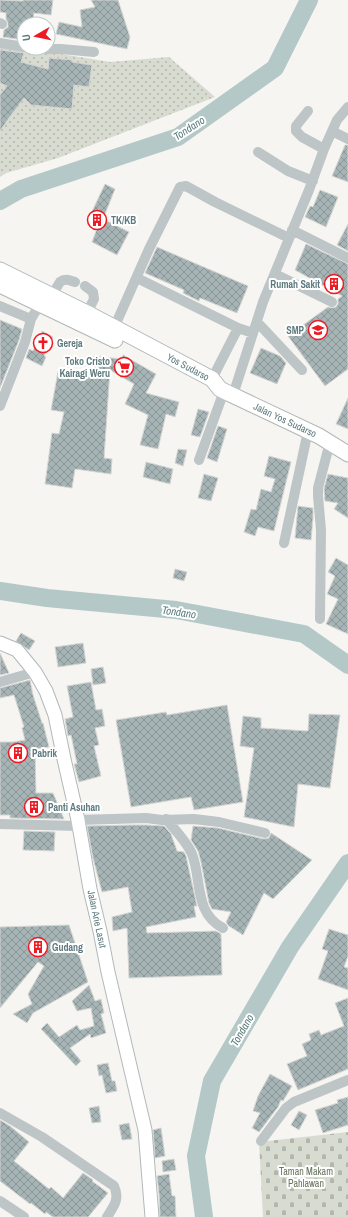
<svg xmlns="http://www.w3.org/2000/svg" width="348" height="1217" viewBox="0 0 348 1217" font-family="'Archivo Narrow',sans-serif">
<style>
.grass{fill:url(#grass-dots)}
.cemetery{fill:url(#cemetery-stones)}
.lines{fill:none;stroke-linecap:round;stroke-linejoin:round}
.river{stroke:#b4c8c8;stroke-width:18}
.building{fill:url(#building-cross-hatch);stroke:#d7d6d4}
.major-casing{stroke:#b1b9bb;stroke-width:15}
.highway-casing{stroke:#b1b8b9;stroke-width:17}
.minor{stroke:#bec5c7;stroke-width:10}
.major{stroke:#fff;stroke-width:13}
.highway{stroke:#fff;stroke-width:15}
.labels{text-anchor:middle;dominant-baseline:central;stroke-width:4;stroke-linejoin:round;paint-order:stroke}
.poi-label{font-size:10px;font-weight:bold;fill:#5e7a7f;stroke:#fff;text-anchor:start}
.street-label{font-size:10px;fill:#5e7a7f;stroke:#fff}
.park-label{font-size:10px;fill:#69765e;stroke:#fff}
.water-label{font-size:11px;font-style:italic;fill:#597b7b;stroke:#fff}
</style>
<defs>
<pattern id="grass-dots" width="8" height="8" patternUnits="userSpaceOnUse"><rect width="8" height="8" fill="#d7dbd0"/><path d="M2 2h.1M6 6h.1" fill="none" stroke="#b2b7ae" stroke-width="1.8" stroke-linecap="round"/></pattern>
<pattern id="cemetery-stones" width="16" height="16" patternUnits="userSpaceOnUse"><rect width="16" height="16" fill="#d7dbd0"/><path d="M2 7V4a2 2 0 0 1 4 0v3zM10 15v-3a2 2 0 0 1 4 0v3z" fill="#b2b7ae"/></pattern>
<pattern id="building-cross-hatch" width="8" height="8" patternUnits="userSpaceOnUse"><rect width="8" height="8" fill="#a6b4b6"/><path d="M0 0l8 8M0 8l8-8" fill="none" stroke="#8a9799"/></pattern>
</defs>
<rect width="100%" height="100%" fill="#f6f5f1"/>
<path class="grass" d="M0,44L110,62L169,57L215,97L58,158L6,173L0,177Z"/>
<path class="cemetery" d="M348,1132V1217H263L259,1142Z"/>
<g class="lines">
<path class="river" d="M0,201L21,189L178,137L275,68L309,0
M0,591L47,598L176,610L304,634L348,665
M204,1217L196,1156L212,1081L290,947L348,863"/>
</g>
<path class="building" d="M0,0L23,1V0H53L51,15L34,13L32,24H24V40L3,37L4,30L8,27V23L6,19V13L0,12Z
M91,0H118L130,37L127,49L56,34L59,22L82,27L80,10L95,7Z
M0,50L24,53L21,62L48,69L49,58L72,60V62L92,65L89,87L74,85L72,109L31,105L24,98L9,118L0,131V95L7,86L0,83Z
M345,145H348V182L332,176Z
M105,184L115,189L103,219L129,232L117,255L92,242L98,226L88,220Z
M320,190L338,197L326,227L305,217L310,206L313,207Z
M348,224V251L337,245Z
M306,244L348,264V369L325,386L288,336L328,307L332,308L336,307L338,304V299L342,296L295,270Z
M157,247L248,286L237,313L200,298L199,301L183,293L184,290L145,273Z
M0,320L22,329L19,340L0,388Z
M42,331L53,337L44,356L46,357L42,366L26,358L29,349L33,351Z
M261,348L280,356L286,363L277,384L250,373Z
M123,355L156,374L146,393L179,402L175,417L166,414L158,449L140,445L148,415L125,404L134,384L110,370L104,458L112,459L111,474L75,469L72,488L45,484L52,433L59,434L64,412L51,410L58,372L72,375V372L92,377L94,356L121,359Z
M348,398V429L336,424Z
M198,409L209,412L200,437L191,435Z
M218,426L227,429L217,462L207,458Z
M178,449L187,450L183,466L175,463Z
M269,456L291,462L274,531L258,527L255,536L244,532L251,509L256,510L261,489L271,492L275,479L264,476Z
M146,462L173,469L170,484L143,477Z
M204,474L218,478L211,501L198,498Z
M328,474L348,478V518L334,509L338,503L325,501L324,489Z
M298,506L313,508V518L311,540L295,538Z
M336,558L348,565V634L326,624L338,599L327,594L335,576L328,572Z
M175,569L187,572L184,581L173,578Z
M21,633L35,641L29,650L16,641Z
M83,643L86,663L58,667L55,647Z
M0,653L9,673L0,675Z
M103,667L106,683L93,685L91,669Z
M30,680L33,695L42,723H43L49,747L35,749L36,793H53L64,819L10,818V815H0V742H13L25,740L22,728L24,727L14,695L0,698V688Z
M91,682L96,710L102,709L105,726L95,728L99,745L94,746L101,776L79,782L74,764H77L71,735L68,736L65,719L73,717L67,686Z
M227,705L243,802L194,810L191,797L131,807L116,720L166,712L167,715Z
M309,714L340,715L330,788L298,784L294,827L244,817L254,748L240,746L243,716L261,718V728L308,731Z
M132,825H146L164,826L171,834L177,851L184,852L186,856L197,906H194L196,917L146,927L147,933L216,931L221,934L222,975L129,978L127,928L113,931L112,917L132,912L128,887L102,892L93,858L87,826Z
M193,826L218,828L264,839L269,838L271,833L312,860L273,899L264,893L243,935L229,926L226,922L231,912L212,909L209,903L201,862L198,851L191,840Z
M24,831L55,832L54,851L23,850Z
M69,925L88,982L33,1013L27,1023L13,1014L32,1004L28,994L44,966L38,962L0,1008V927Z
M329,929L348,935V956L344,967L348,968V990L318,979L328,951L322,949Z
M89,985L95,1001L101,999L104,1013L101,1014L106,1033L91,1038L90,1034L70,1048L81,1061L76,1066L41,1029L47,1023L59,1037L77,1025L80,1030L94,1026L91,1008L77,1011L72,1001Z
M348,998V1069L298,1090L287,1064L307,1056L302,1044L311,1040L309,1034L319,1030L321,1035L344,1026L335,1003Z
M108,1063L112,1081H115L117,1091L106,1093L102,1075L99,1076L97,1065Z
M270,1074L292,1086L283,1101L281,1100L278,1107L259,1132L252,1128L260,1113L253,1111L258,1096Z
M348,1097V1125L323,1133L315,1110L338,1103L337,1100Z
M99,1106L101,1122L92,1123L89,1108Z
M299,1111L307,1115L299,1130L291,1125Z
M0,1120L10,1126L29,1142L14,1161L49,1189L51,1187L63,1198L83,1173L93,1180L92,1181L108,1193L88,1217H53L46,1212L45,1214L31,1203L30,1204L0,1181Z
M129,1123L132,1139L122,1140L119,1125Z
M161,1128L165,1156L155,1158L153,1130Z
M174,1159L176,1170L163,1172L162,1161Z
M169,1174L172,1196H175L176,1217H160L159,1194L157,1176Z"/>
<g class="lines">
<defs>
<path id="major" d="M0,643L17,650L35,672L46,691L55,715L64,759L78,820L90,889L100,931L108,972L145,1130L152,1217"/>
<path id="highway" d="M0,270L87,313L212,379L220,389L228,393L319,436L348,454
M0,285L115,340"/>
</defs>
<use href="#major" class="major-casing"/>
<use href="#highway" class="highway-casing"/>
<path class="minor" d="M0,23L2,24
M0,43L24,47
M30,48L39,49H61L94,52
M308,111L296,126V131L302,137L324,149
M332,131L348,139
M258,152L288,171L313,181
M292,230L348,258
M275,274L332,302
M137,278L238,328L253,333
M85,286L93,292L94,299L87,313
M49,300L60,282C65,278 69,280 75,282
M0,306L31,319
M257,322L302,370
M114,328L149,249L180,187L186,186L215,202L289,238
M212,379L238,328
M233,395L263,302L309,190L324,149L337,120L348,107
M0,406L25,342L31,319L40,304
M199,460L224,391
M284,543L308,431
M320,619L321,530L318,496V488L330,442
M0,682L35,672
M166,819C175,830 187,842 192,854C202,880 194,913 223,928
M78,820L146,818L162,820L194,819L219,822L265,833
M0,824L79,826
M0,1113L42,1137L114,1186C120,1199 114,1206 107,1217
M261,1141L286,1108L294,1102L348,1080
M0,1201L24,1217"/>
<use href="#major" class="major"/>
<use href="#highway" class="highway"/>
</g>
<defs>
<symbol id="building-ring" viewBox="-11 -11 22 22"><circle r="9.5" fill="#fff" stroke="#ee1922" stroke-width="1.5"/><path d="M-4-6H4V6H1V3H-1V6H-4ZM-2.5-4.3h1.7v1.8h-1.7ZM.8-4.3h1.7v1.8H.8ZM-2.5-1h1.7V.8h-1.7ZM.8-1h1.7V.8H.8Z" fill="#ee1922"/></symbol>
<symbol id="school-ring" viewBox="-11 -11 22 22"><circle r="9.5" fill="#fff" stroke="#ee1922" stroke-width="1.5"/><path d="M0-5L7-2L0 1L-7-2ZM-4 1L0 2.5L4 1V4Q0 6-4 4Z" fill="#ee1922"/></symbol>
<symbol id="church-ring" viewBox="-11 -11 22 22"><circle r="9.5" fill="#fff" stroke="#ee1922" stroke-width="1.5"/><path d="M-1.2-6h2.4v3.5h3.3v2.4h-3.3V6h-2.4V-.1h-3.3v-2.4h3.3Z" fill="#ee1922"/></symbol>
<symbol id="supermarket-ring" viewBox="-11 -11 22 22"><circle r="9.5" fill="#fff" stroke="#ee1922" stroke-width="1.5"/><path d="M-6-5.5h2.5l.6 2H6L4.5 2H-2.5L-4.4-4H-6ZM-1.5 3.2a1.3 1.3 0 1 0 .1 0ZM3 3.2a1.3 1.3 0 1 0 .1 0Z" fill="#ee1922"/></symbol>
</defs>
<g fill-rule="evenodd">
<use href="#building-ring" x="86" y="209" width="22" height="22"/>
<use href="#building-ring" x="323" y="273" width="22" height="22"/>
<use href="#school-ring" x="307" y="319" width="22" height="22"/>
<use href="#church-ring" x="32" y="332" width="22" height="22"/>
<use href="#supermarket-ring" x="113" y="356" width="22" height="22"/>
<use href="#building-ring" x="7" y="742" width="22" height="22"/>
<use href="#building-ring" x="23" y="796" width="22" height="22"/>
<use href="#building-ring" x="27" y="936" width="22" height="22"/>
</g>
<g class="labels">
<g class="poi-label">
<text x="111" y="220">TK/KB</text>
<text x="320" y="284" text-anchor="end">Rumah Sakit</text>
<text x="304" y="330" text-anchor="end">SMP</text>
<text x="57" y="343">Gereja</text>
<text x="110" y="361" text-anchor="end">Toko Cristo<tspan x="110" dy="12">Kairagi Weru</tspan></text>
<text x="32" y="753">Pabrik</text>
<text x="48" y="807">Panti Asuhan</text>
<text x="52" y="947">Gudang</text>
</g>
<g class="street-label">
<text transform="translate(188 367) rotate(28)">Yos Sudarso</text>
<text transform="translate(285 420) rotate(25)">Jalan Yos Sudarso</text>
<text transform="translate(97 919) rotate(78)">Jalan Arie Lasut</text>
</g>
<g class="park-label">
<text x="306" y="1171">Taman Makam<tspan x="306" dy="12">Pahlawan</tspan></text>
</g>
<g class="water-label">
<text transform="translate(189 128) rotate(-33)">Tondano</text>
<text transform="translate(179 612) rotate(8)">Tondano</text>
<text transform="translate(242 1030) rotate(-60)">Tondano</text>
</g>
</g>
<g transform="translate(36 36) rotate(261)"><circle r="19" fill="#ffffff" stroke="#bfcacc"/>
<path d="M0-3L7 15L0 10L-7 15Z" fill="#ee1922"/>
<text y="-6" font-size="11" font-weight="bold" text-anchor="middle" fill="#5e7a7f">U</text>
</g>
</svg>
